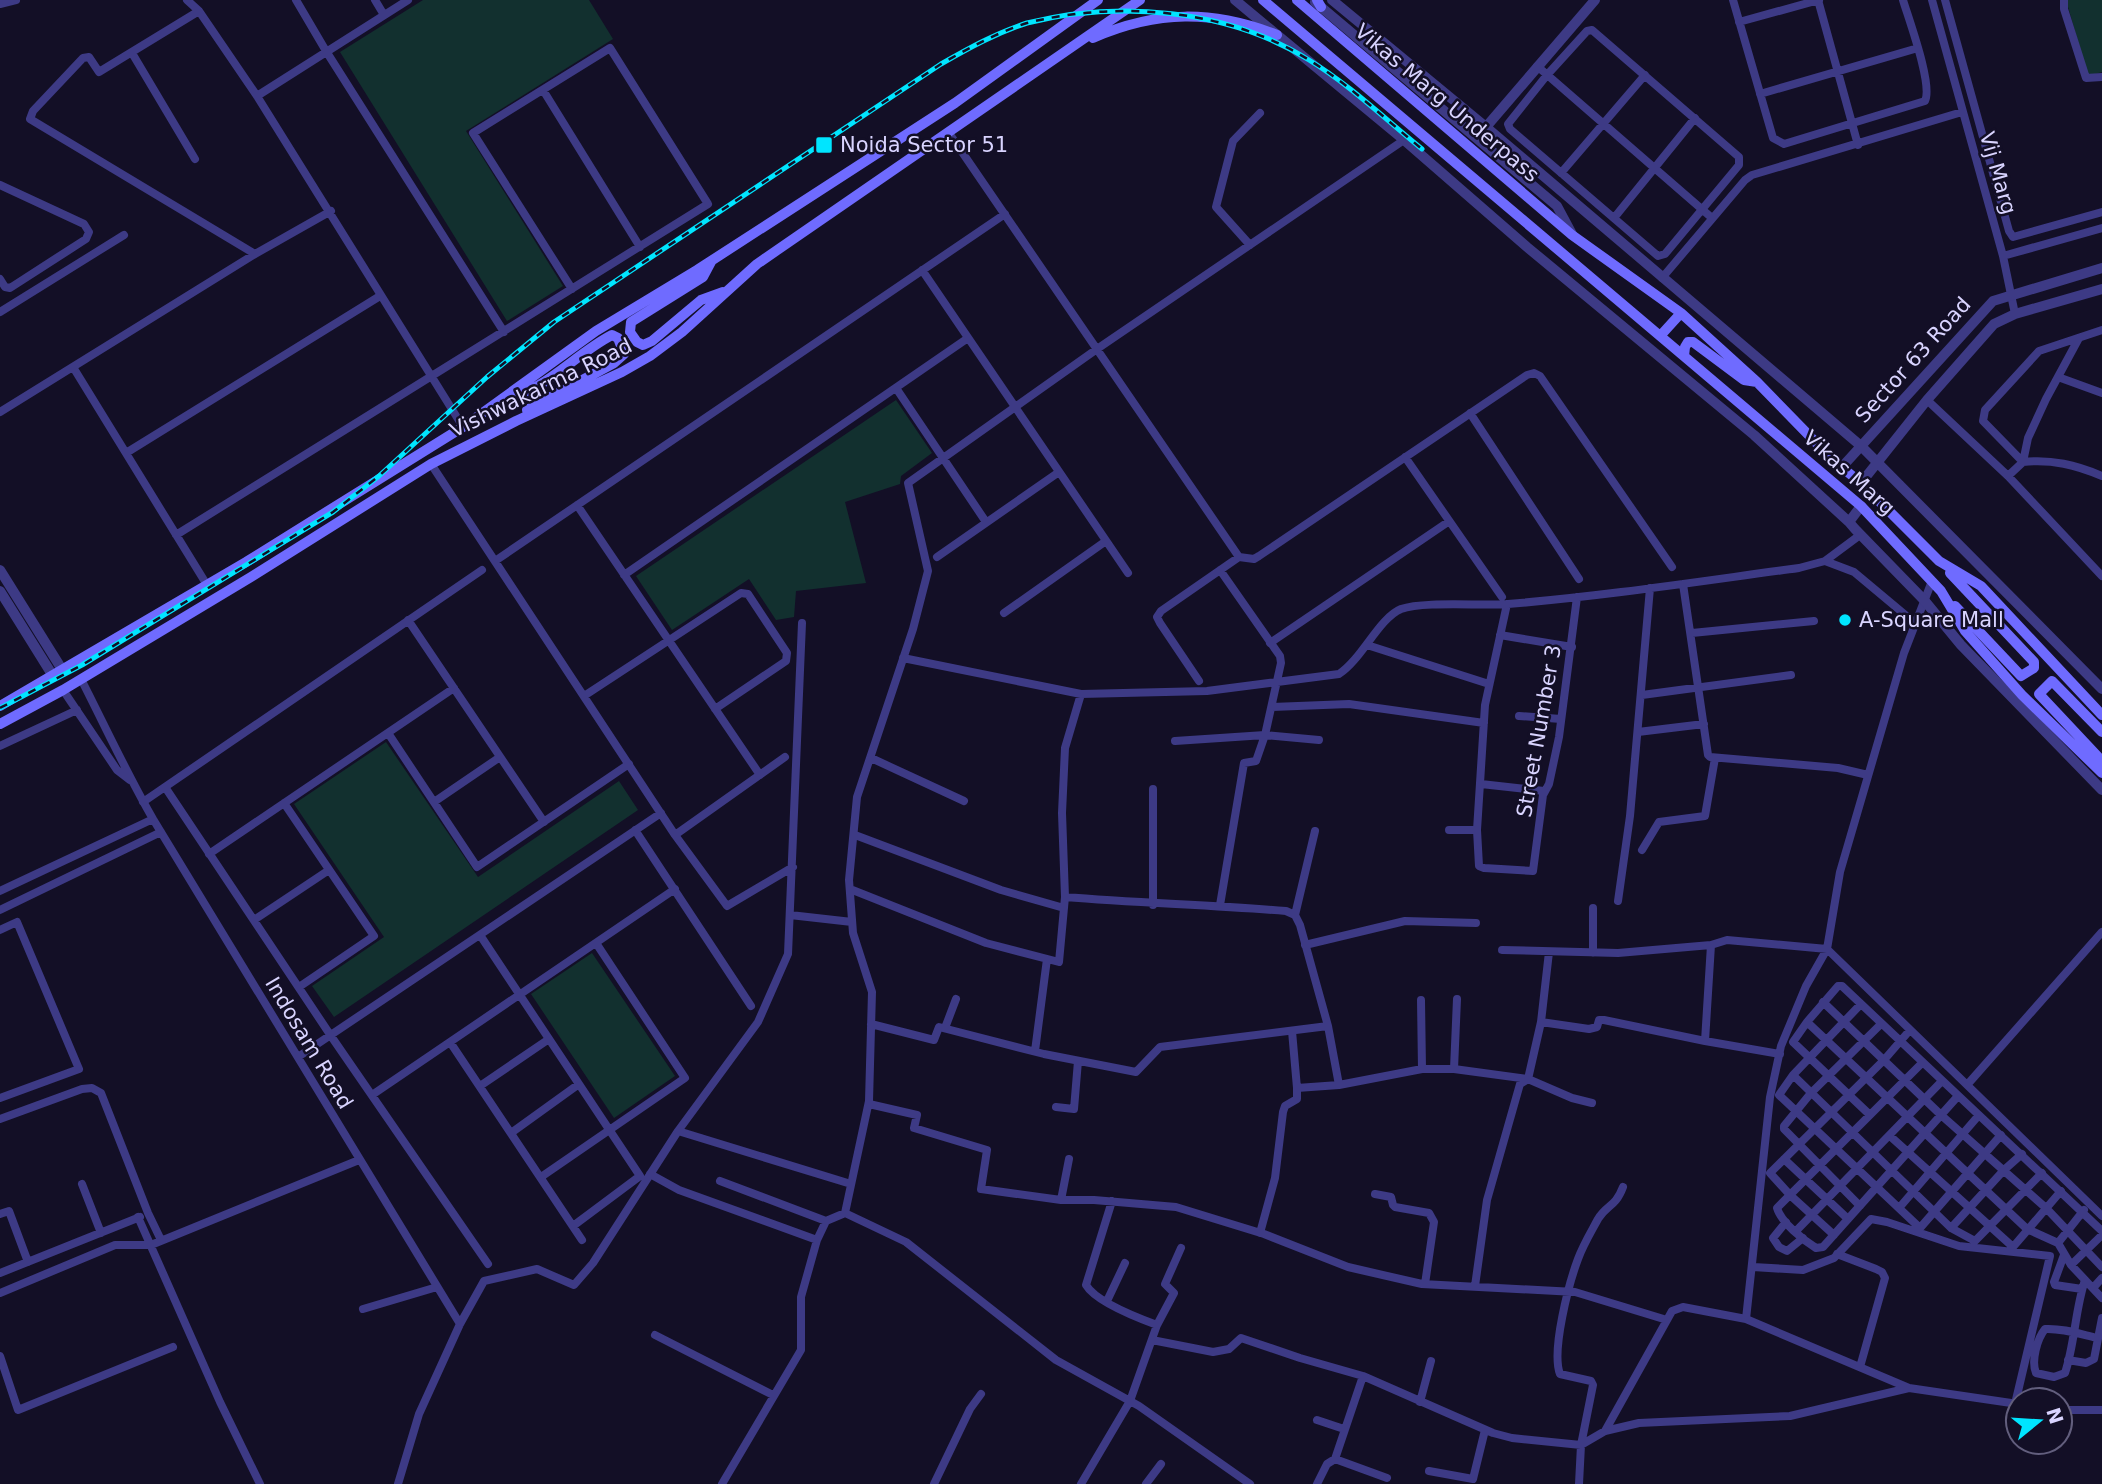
<svg xmlns="http://www.w3.org/2000/svg" width="2102" height="1484" viewBox="0 0 2102 1484" font-family="'DejaVu Sans',sans-serif">
<style>
.green{fill:#12302f}
.lines{fill:none;stroke-linecap:round;stroke-linejoin:round}
.minor{stroke:#3d3a85;stroke-width:8}
.tertiary{stroke:#3d3a85;stroke-width:10}
.secondary{stroke:#6f6bff;stroke-width:10}
.rail-casing{stroke:#00e5ff;stroke-width:5}
.rail{stroke:#130f26;stroke-width:2.5;stroke-dasharray:8;stroke-linecap:butt}
.poi-dot{fill:#00e5ff;stroke:#130f26;stroke-width:2.5}
.labels{text-anchor:middle;dominant-baseline:central;stroke-width:5;stroke-linejoin:round;paint-order:stroke}
.street-label{font-size:21px;fill:#d9d4ff;stroke:#130f26}
.poi-label{font-size:21px;fill:#d9d4ff;stroke:#130f26;text-anchor:start}
</style>
<rect width="100%" height="100%" fill="#130f26"/>
<path class="green" d="M423,0H589L613,39L466,131L563,286L507,321L340,52Z
M2066,0H2102V72L2088,76Z
M896,400L932,453L901,476L900,484L845,502L866,583L796,591L794,617L776,620L749,579L672,630L636,576Z
M386,742L478,877L619,781L638,810L334,1017L312,986L384,937L294,804Z
M592,953L675,1076L614,1118L531,994Z"/>
<g class="lines">
<path class="minor" d="M187,0L199,11L257,96L463,427
M296,0L326,51L504,332
M375,0L384,15
M1733,0L1773,138L1784,144L1925,101C1933,85 1909,20 1903,0
M1818,0L1858,145
M1932,0L2003,256L2015,314
M1945,0L2009,231L2013,237L2102,212
M2064,0V9L2086,78L2102,77
M0,4L16,0
M199,11L99,72L89,57L83,58L33,111L30,119L255,254
M1739,22L1819,0
M1592,30L1739,157V165L1665,254L1658,256L1510,129L1508,124L1547,75L1587,31Z
M132,53L195,159
M1537,66L1712,218
M543,90L640,247
M1760,94L1918,48
M257,96L408,0
M949,133L1239,557
M1561,173L1645,75
M0,185L84,224L89,232L86,239L10,288L5,287L0,279
M1614,218L1695,118
M1250,245L1216,207L1233,141L1260,113
M2003,256L2102,228
M922,270L1128,573
M1662,278L1745,180L1752,175L1962,112
M0,312L124,235
M73,367L207,585
M2058,377L2102,393
M896,388L986,522
M1927,400L2008,476L2102,576
M0,412L255,254L331,211
M1470,413L1579,579
M126,453L380,296
M1405,457L1502,597
M2023,462L1983,421L1985,410L2039,351L2102,330
M2023,462C2052,459 2076,465 2102,476
M431,464L675,835L727,906L793,867
M2008,476L2023,462L2028,438L2046,399L2079,338
M577,505L760,775
M176,535C354,426 531,315 708,204L610,48L473,133L572,289
M937,557L1059,472
M495,561L1005,214
M1825,561L1860,535
M624,575L968,338
M1683,584L1708,755L1710,757L1838,768L1868,775
M1507,604L1485,705L1477,830L1479,866L1484,868L1533,871L1543,795L1549,784L1559,737L1577,597
M1004,613L1106,541
M408,620L544,822
M1692,633L1814,621
M1500,635L1572,647
M1270,643L1448,522
M1367,645L1489,684
M903,658L1081,694L1207,691L1339,674C1362,659 1379,618 1401,609C1424,601 1480,606 1508,604C1605,596 1702,581 1799,568L1825,561L1854,572L1915,623
M81,679C105,726 127,774 153,819L460,1324
M1199,681L1160,623L1157,617L1161,611L1239,557L1254,559L1259,556L1527,375L1534,373L1540,376L1672,567
M63,690L117,770L130,780
M1642,695L1791,675
M584,696L741,593L748,594L787,653L786,661L715,709
M1272,707L1349,704L1484,723
M1519,716L1561,719
M1638,732L1704,724
M388,733L477,867L629,764
M1175,741L1265,735L1319,740
M0,746L77,710
M871,758L964,801
M1481,784L1544,791
M165,787L331,1036L488,1264
M1153,789V905
M143,802L482,570
M434,802L500,757
M284,803L374,936L299,987
M635,830L751,1006
M1449,830H1477
M675,835L785,757
M855,835L1001,890L1064,908
M1642,850L1659,822L1705,816L1715,758
M209,854L454,688
M850,889L986,943L1059,962L1065,897L1062,813L1065,748L1081,694
M0,891L153,819
M1618,901L1630,816L1650,588
M1220,905L1244,763L1256,761L1265,735L1281,663L1280,656L1220,570
M1593,908V953
M0,910L161,832
M790,915L852,922
M1295,915L1315,831
M254,920L329,870
M0,930L17,922L79,1069L0,1098
M480,935L640,1176L573,1226
M1305,945L1405,921L1476,923
M1502,950L1618,953L1711,945L1727,940L1827,949L2102,1216
M1421,1000L1422,1069
M1823,1002L1941,1115L2046,1208L2102,1267
M1860,1005L1793,1075L1779,1095L1920,1228L2001,1135
M1541,1022L1589,1029L1597,1027L1599,1020H1604L1705,1041L1780,1054
M1807,1022L2027,1229L2058,1243L2071,1265L2102,1298
M871,1024L934,1040L939,1027L1044,1054L1136,1072L1160,1047L1328,1026L1300,925L1295,915L1286,911C1212,905 1139,903 1065,897
M1328,1026L1339,1085L1422,1069H1454L1528,1079L1572,1098L1592,1103
M945,1028L956,999
M1292,1031L1297,1088L1339,1085
M1705,1041L1711,945
M450,1042L582,1240
M1035,1051L1047,959
M298,1057L661,813
M1922,1063L1777,1208C1781,1222 1803,1240 1816,1248L1823,1247L1958,1096
M1454,1069L1457,999
M1793,1075L1951,1228L1975,1241L2042,1173
M1967,1085L2102,932
M480,1086L549,1039
M372,1095L675,889
M869,1104L917,1115L914,1128L987,1150L981,1189L1061,1200L1069,1159
M1056,1107L1074,1109L1078,1061
M1870,1115L1793,1042L1807,1022L1838,986H1842L2102,1231
M0,1119L82,1089L92,1088L101,1093L148,1213L161,1240
M678,1131L851,1184
M511,1133L579,1084
M1890,1136L2013,1247L2061,1191
M1784,1159L1848,1219
M650,1174L679,1190L817,1240
M541,1177L685,1078L596,943
M720,1181L826,1221
M82,1184L101,1233
M1375,1194L1391,1197L1393,1205L1395,1207L1429,1213L1434,1222L1425,1284
M1061,1200H1094L1176,1207L1264,1234L1348,1267L1422,1284L1575,1292L1667,1320L1672,1311L1683,1307L1746,1319
M1112,1201L1086,1285C1096,1302 1138,1318 1157,1325
M1860,1206L1784,1129V1126L1811,1093L1881,1024
M1899,1208L1979,1115
M845,1213L869,1101L872,992L853,933L849,880L857,797L913,629L928,571L908,483L1097,349L1404,140
M0,1214L9,1211L28,1262
M138,1217L220,1402L260,1484
M1786,1222L1773,1238L1779,1247L1787,1251L1803,1238
M1951,1228L2004,1170L2022,1154
M1796,1231L1942,1081
M1260,1233L1275,1178L1283,1112L1285,1106L1297,1099V1088
M1834,1235L1790,1195L1770,1173L1884,1060L1910,1030
M2058,1243L2084,1210
M1837,1254L1876,1269L1882,1272L1885,1278L1860,1367
M2064,1255L2054,1282L2055,1285L2082,1289
M2071,1265L2102,1235
M1753,1267L1803,1270L1834,1258L1871,1219L1887,1222L1959,1246L2050,1256L2015,1404
M0,1273L140,1217
M2085,1280C2075,1310 2075,1343 2065,1373L2054,1377L2036,1373C2031,1361 2037,1339 2045,1329C2062,1328 2080,1334 2097,1338
M1475,1286L1487,1200L1520,1084L1528,1079L1541,1022L1549,952
M2093,1288L2102,1278
M0,1293L115,1245H151L359,1160
M1107,1301L1125,1263
M363,1309L437,1287
M655,1335L773,1395
M1152,1340L1213,1352L1229,1349L1241,1338L1300,1358L1363,1376L1493,1433L1512,1438L1581,1445L1605,1431L1639,1423L1790,1416L1909,1388L2018,1404
M0,1356L18,1410L173,1347
M2068,1360L2086,1363L2094,1359L2102,1318
M1909,1388L1746,1319L1770,1097L1781,1046L1806,986L1827,949L1840,872L1904,653L1932,581
M1420,1402L1431,1361
M2060,1410H2102
M1317,1420L1344,1429
M1605,1431L1667,1320
M1335,1459L1387,1478
M1429,1471L1473,1479L1485,1430
M398,1484L419,1414L460,1324L484,1281L537,1269L574,1285L593,1263L678,1131L758,1022L788,954L802,623
M722,1484L801,1350V1297L817,1240L826,1221L845,1213L906,1242L1056,1360L1139,1406L1250,1484
M934,1484L970,1409L981,1394
M1081,1484L1130,1401L1157,1325L1174,1293L1165,1284L1181,1248
M1146,1484L1161,1464
M1317,1484L1327,1464L1335,1459L1363,1376
M1579,1484L1581,1445L1593,1385L1591,1381L1560,1374C1551,1351 1569,1283 1578,1259C1583,1245 1591,1232 1598,1219C1607,1204 1615,1208 1623,1187"/>
<path class="tertiary" d="M1235,0L1404,140L1527,247L1754,435L1849,522
M1332,0L1486,127L1861,446L2102,689
M1315,2L1557,206L1572,234
M1486,127L1595,0
M1842,467L1993,301L2102,268
M1861,483L1927,400L1994,324L2015,314L2102,289
M1861,506L1849,522L1855,529L1924,600L1961,645L2102,790
M0,570L63,671
M0,591L53,676"/>
<path class="secondary" d="M1263,0L1861,506L1941,591L1965,631L2022,695L2102,773
M1297,0L1572,235L1681,313L1757,382L1833,460L1861,483L1939,561L1981,586L2102,715
M1317,0L1321,7
M1093,38C1157,10 1213,10 1277,35
M711,262L703,277L631,322L630,332L637,342L643,345L652,341L701,300L723,292
M1661,335L1681,313
M1684,356L1685,347L1688,342H1693L1744,380L1757,382
M504,399C544,392 575,354 612,335L618,338L624,354L614,363L527,410
M1950,573L2034,662V668L2021,676L1955,606
M0,706L246,562L463,427L596,331L697,270L955,103L1098,0
M0,724L63,690L251,577L431,464L516,421L622,372L650,356L682,332L757,264L1140,0
M2102,732L2052,681L2039,694L2102,761"/>
<defs>
<path id="rail" d="M0,708L82,665L333,512L379,476L487,377L554,322L941,64C969,48 996,33 1027,23C1118,0 1228,9 1309,60C1350,85 1385,119 1422,149"/>
</defs>
<use href="#rail" class="rail-casing"/>
<use href="#rail" class="rail"/>
</g>
<g class="poi-dot">
<rect x="815" y="136" width="18" height="18" rx="3.5"/>
<circle cx="1845" cy="620" r="7"/>
</g>
<g class="labels">
<g class="street-label">
<text transform="translate(1447 103) rotate(40)">Vikas Marg Underpass</text>
<text transform="translate(1998 173) rotate(74)">Vij Marg</text>
<text transform="translate(1913 360) rotate(-48)">Sector 63 Road</text>
<text transform="translate(541 388) rotate(-26)">Vishwakarma Road</text>
<text transform="translate(1849 473) rotate(42)">Vikas Marg</text>
<text transform="translate(1539 731) rotate(-80)">Street Number 3</text>
<text transform="translate(309 1043) rotate(59)">Indosam Road</text>
</g>
<g class="poi-label">
<text x="840" y="145">Noida Sector 51</text>
<text x="1859" y="620">A-Square Mall</text>
</g>
</g>
<g transform="translate(2039 1421) rotate(72)"><circle r="33" fill="#130f26" stroke="#625e7d" stroke-width="2"/>
<path d="M0-5L12 26L0 18L-12 26Z" fill="#00e5ff"/>
<text y="-10" font-size="19" font-weight="bold" text-anchor="middle" fill="#d9d4ff">N</text>
</g>
</svg>
